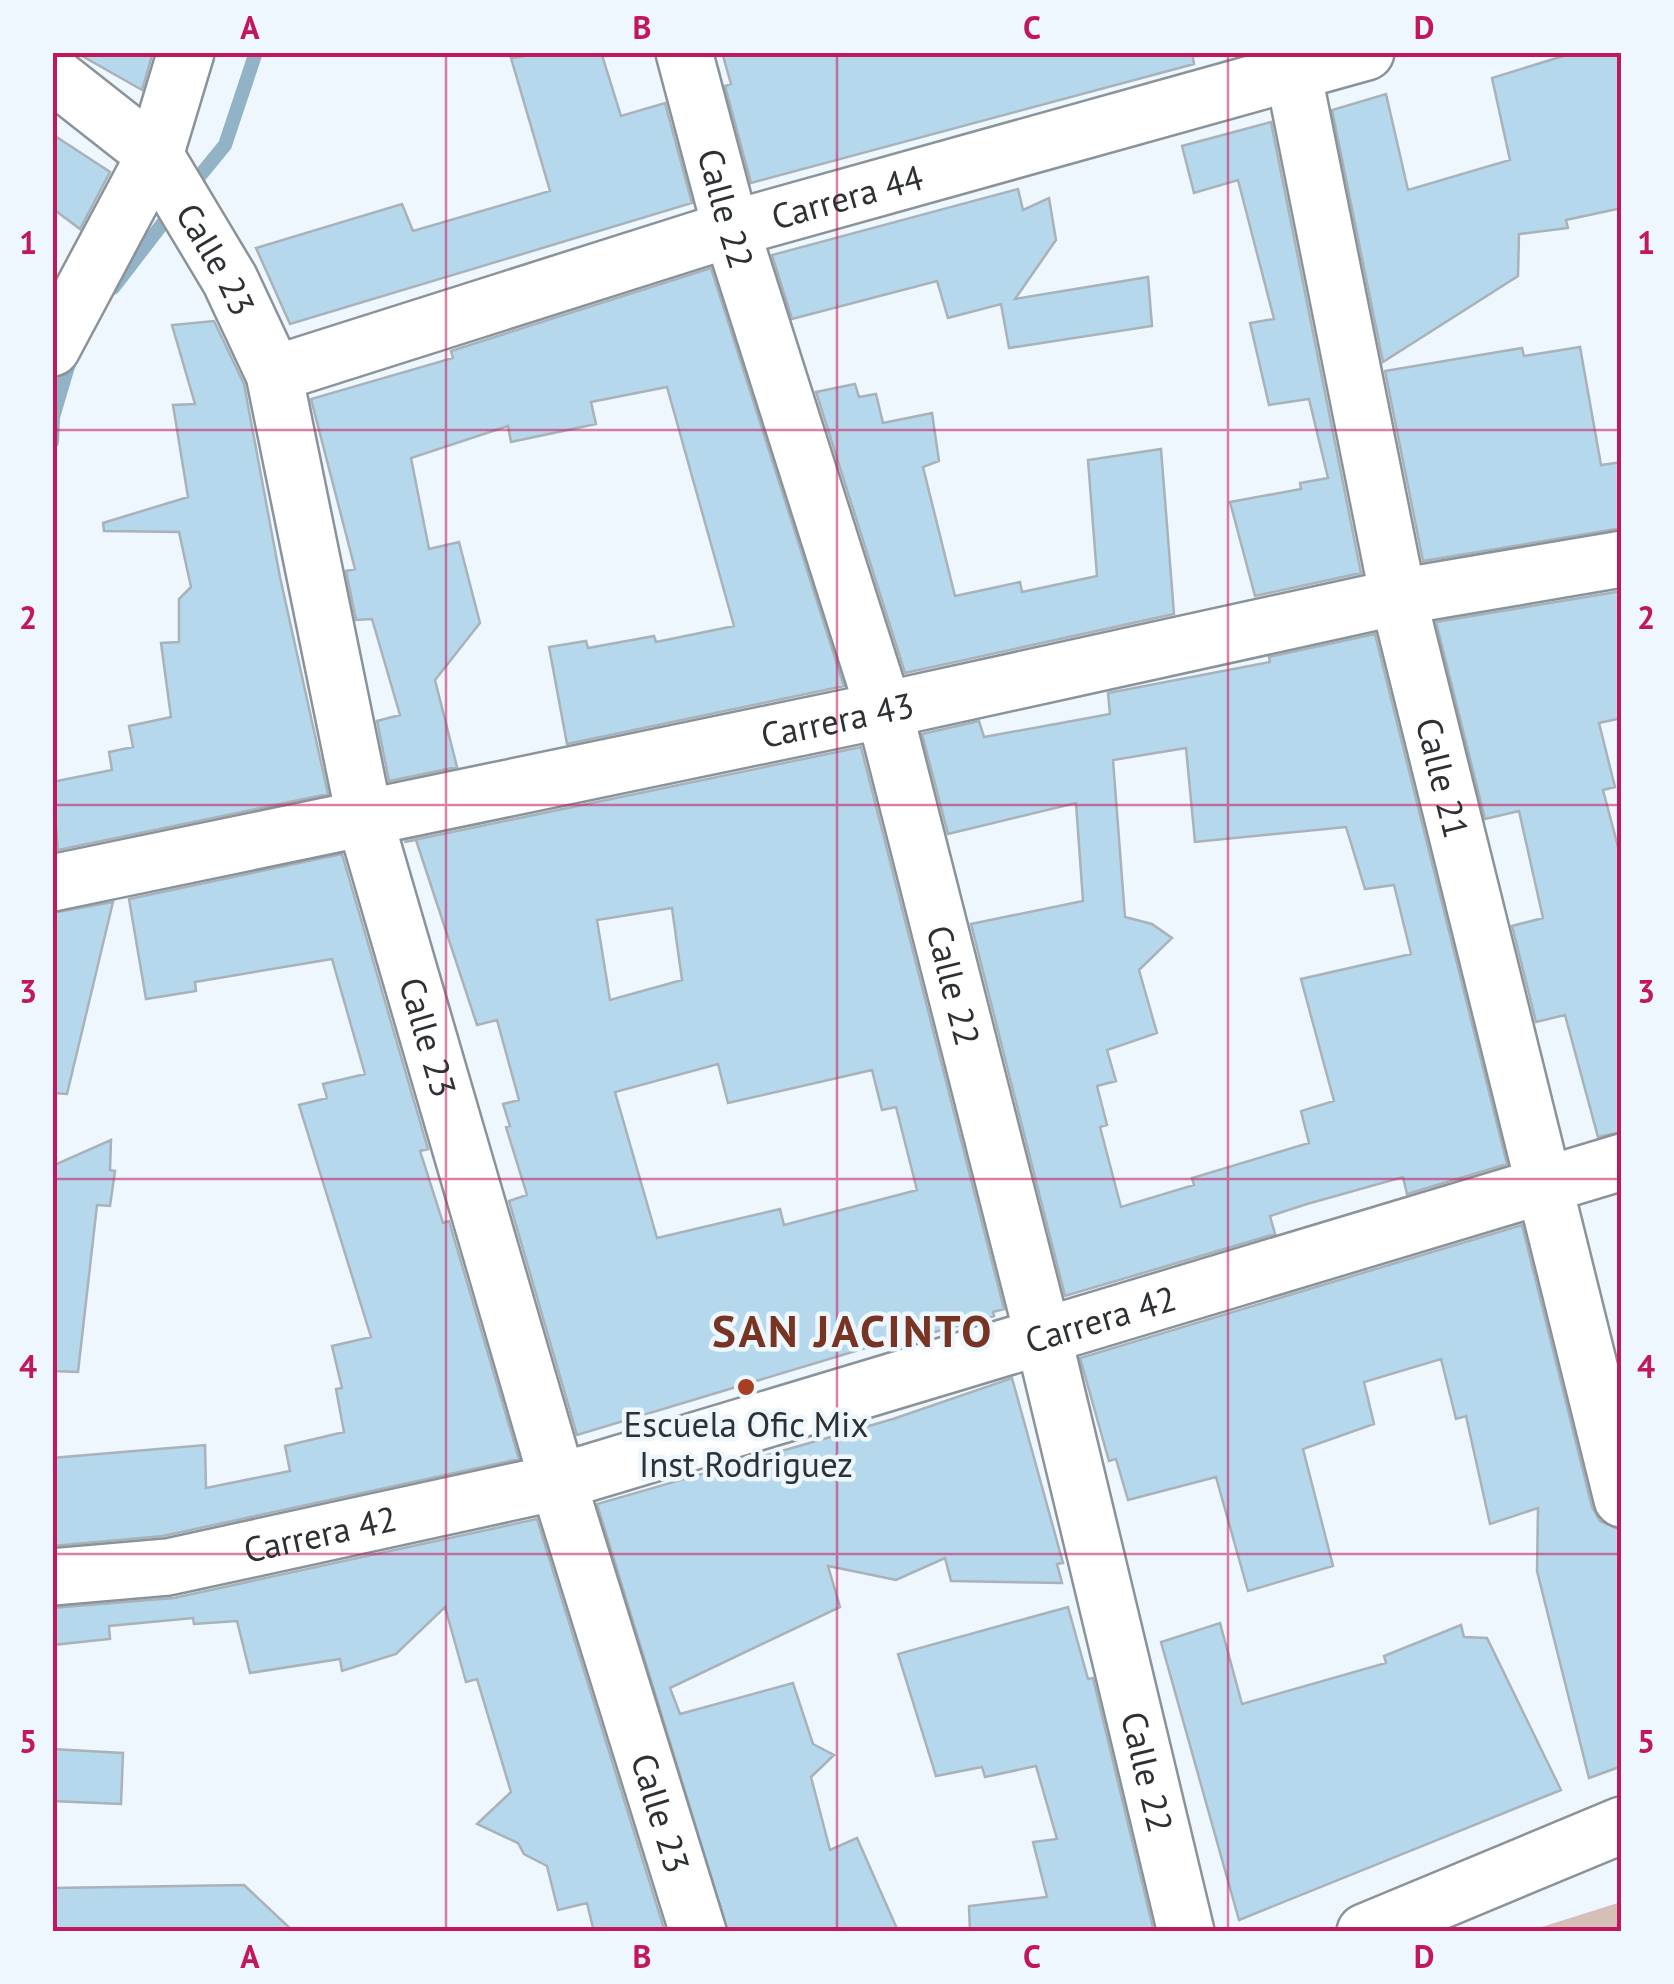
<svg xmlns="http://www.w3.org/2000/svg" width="1674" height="1984" viewBox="0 0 1674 1984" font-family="'PT Sans',sans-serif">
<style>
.green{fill:#d6bfb9}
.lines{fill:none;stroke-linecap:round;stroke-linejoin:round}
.stream{stroke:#92b2c6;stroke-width:14}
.building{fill:#b6d8ed;stroke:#a9b2b8;stroke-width:2.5;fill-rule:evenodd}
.minor-casing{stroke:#8a9399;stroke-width:60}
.minor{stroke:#fff;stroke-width:55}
.grid{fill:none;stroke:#c2185b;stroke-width:2.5;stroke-opacity:0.55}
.poi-dot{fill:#a83f23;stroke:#edf7fd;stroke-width:4}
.labels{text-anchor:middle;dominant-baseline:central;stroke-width:9;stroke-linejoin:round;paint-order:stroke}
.street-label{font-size:35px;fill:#2d3133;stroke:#edf7fd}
.poi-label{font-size:35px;fill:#2d3133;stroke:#edf7fd}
.district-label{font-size:45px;font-weight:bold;letter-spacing:2.5px;fill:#783422;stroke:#edf7fd}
.neatline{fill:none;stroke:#c2185b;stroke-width:4}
.grid-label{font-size:32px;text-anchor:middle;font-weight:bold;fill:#c2185b}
</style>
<rect width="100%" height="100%" fill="#edf7fd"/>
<path class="green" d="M1621,1902V1931H1529Z"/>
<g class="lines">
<path class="stream" d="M189,189L225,145L256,52
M113,288L173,210
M52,442L53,417L72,353"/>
</g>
<path class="building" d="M75,52H153L142,90Z
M551,52H601L621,116L665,103L692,203L290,324L256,248L402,204L413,231L550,191L511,58Z
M722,52H1192L1194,64L751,183L725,86L731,84Z
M1576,52H1622V208L1566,220L1568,228L1519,234L1518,276L1383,362L1332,110L1386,94L1408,190L1510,160L1492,78Z
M1271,122L1361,573L1255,596L1230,502L1301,489L1300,483L1328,478L1309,399L1269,405L1250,323L1274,319L1238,180L1194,193L1182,146Z
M52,134L110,172L80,229L52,208Z
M1018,189L1023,210L1049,198L1056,240L1015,299L1148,277L1152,326L1009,348L1001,304L948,318L937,281L792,319L772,255Z
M711,268L844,686L567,744L549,647L586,641L588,648L654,636L656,642L734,626L667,387L591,402L596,424L511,442L508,426L411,458L429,549L459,542L480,623L435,680L457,767L389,781L377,721L400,715L372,619L356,620L346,571L355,569L311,399L453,358L451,351Z
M214,321L244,384L280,577L328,794L58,850L52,782L112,770L109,752L133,747L129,726L171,717L161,643L179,642V599L191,587L179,532L104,531L103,523L188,497L173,405L195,404L172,325Z
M1580,347L1601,465L1622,462V528L1423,561L1385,371L1522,348L1524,356Z
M855,384L859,397L876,394L883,423L932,413L939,461L923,467L955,596L1020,582L1022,592L1097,576L1088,460L1161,449L1174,614L905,673L816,392Z
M1622,591V718L1599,723L1615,787L1603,790L1622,862V1132L1598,1137L1565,1015L1536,1022L1512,926L1543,918L1519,811L1485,819L1436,622Z
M1375,634L1507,1164L1407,1194L1403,1177L1307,1204L1270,1216L1275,1234L1065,1296L971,924L1083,901L1076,803L948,834L922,734L979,721L984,737L1110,714L1108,693L1270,662L1269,657ZM1186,748L1195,842L1346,827L1365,889L1394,885L1411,954L1301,979L1334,1101L1301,1111L1309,1143L1192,1178L1194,1185L1121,1207L1100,1127L1107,1125L1097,1086L1116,1081L1107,1050L1157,1033L1139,970L1172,938L1152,924L1125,917L1113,760Z
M861,747L1004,1309L993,1312L994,1316L912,1338V1334L577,1435L509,1201L527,1195L506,1127L510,1126L503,1104L519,1100L497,1020L477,1025L416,840L404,842ZM672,908L682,980L610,1000L597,920ZM718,1064L728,1103L872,1070L882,1110L896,1107L917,1190L784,1225L780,1209L657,1238L615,1092Z
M342,854L428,1149L420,1151L443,1223L449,1221L519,1459L163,1536L52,1546V1458L205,1445L206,1488L290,1471L285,1446L344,1432L336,1389L342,1388L332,1346L371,1337L299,1105L327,1098L323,1084L365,1074L332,959L195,982L196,991L146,999L129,899Z
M113,902L67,1094L52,1093V913Z
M111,1140L110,1170L115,1171L110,1206L97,1205L78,1372L52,1371V1166Z
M1522,1225L1592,1507L1600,1521L1618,1529L1622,1541V1766L1589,1778L1537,1571L1538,1508L1490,1524L1466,1416L1456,1419L1441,1359L1364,1382L1374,1424L1303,1449L1333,1566L1248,1591L1216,1477L1128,1500L1116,1459L1109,1461L1080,1358Z
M1012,1378L1063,1563L1057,1564L1062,1583L951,1581L945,1558L896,1580L828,1566L840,1607L670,1688L680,1714L793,1683L813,1744L834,1755L811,1777L830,1850L857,1838L898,1931L728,1932L597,1504L893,1419Z
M537,1519L665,1932H594L587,1903L558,1910L547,1866L524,1854L518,1843L477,1824L511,1792L477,1679L466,1682L445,1607L396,1654L342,1671L340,1659L250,1673L237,1621L194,1624L193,1618L109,1626L110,1639L52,1645V1608L174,1598Z
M1068,1607L1088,1679L1093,1678L1154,1932H970L969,1906L1047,1897L1033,1842L1057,1839L1036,1766L985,1777L982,1767L936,1776L898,1654Z
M1220,1623L1242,1704L1386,1663L1384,1656L1461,1625L1464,1637L1487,1638L1561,1790L1239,1920L1161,1642Z
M52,1749L123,1753L121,1804L52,1801Z
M244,1885L294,1932H52V1888Z"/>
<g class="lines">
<defs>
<g id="minor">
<path id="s1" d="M684,52L731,229L884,710L1043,1336L1186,1932"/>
<path id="s2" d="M1289,52L1398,597L1622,1499"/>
<path id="s3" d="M52,74L155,155L230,280L274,374L365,820L558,1482L698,1932"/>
<path d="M52,348L155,155L186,52"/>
<path id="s4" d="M274,374L731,229L1366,52"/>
<path id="s5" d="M52,883L884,710L1398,597L1622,559"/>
<path id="s6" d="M52,1577L168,1567L558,1482L1622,1162"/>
<path d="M1365,1932L1622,1825"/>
</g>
</defs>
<use href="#minor" class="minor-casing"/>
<use href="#minor" class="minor"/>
</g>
<path class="grid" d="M446,52V1932M837,52V1932M1228,52V1932M52,430H1622M52,805H1622M52,1179H1622M52,1554H1622"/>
<circle class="poi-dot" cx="746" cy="1387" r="10"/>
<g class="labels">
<g class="street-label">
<text stroke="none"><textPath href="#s4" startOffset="600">Carrera 44</textPath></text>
<text stroke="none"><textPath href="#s1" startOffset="162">Calle 22</textPath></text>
<text stroke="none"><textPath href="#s3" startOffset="252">Calle 23</textPath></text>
<text stroke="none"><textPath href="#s5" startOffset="802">Carrera 43</textPath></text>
<text stroke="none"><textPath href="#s2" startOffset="742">Calle 21</textPath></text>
<text stroke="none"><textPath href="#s1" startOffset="972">Calle 22</textPath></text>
<text stroke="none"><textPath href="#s3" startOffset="1062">Calle 23</textPath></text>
<text stroke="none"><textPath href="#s6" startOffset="1082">Carrera 42</textPath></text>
<text stroke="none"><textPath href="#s6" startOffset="272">Carrera 42</textPath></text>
<text stroke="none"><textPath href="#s1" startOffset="1782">Calle 22</textPath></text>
<text stroke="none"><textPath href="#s3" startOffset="1872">Calle 23</textPath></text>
</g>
<g class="poi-label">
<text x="746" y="1424">Escuela Ofic Mix<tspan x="746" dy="40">Inst Rodriguez</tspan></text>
</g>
<g class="district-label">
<text x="853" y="1330">SAN JACINTO</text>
</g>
</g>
<rect width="1674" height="1984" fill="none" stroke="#edf7fd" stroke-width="110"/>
<rect x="55" y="55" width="1564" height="1874" class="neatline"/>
<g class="grid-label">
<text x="250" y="39">A</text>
<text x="642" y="39">B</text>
<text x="1032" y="39">C</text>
<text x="1424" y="39">D</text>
<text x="28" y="254">1</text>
<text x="1646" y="254">1</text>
<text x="28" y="629">2</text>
<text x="1646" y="629">2</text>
<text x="28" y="1003">3</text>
<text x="1646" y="1003">3</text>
<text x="28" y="1378">4</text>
<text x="1646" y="1378">4</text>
<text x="28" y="1753">5</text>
<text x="1646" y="1753">5</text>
<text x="250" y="1968">A</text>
<text x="642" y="1968">B</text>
<text x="1032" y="1968">C</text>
<text x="1424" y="1968">D</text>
</g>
</svg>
